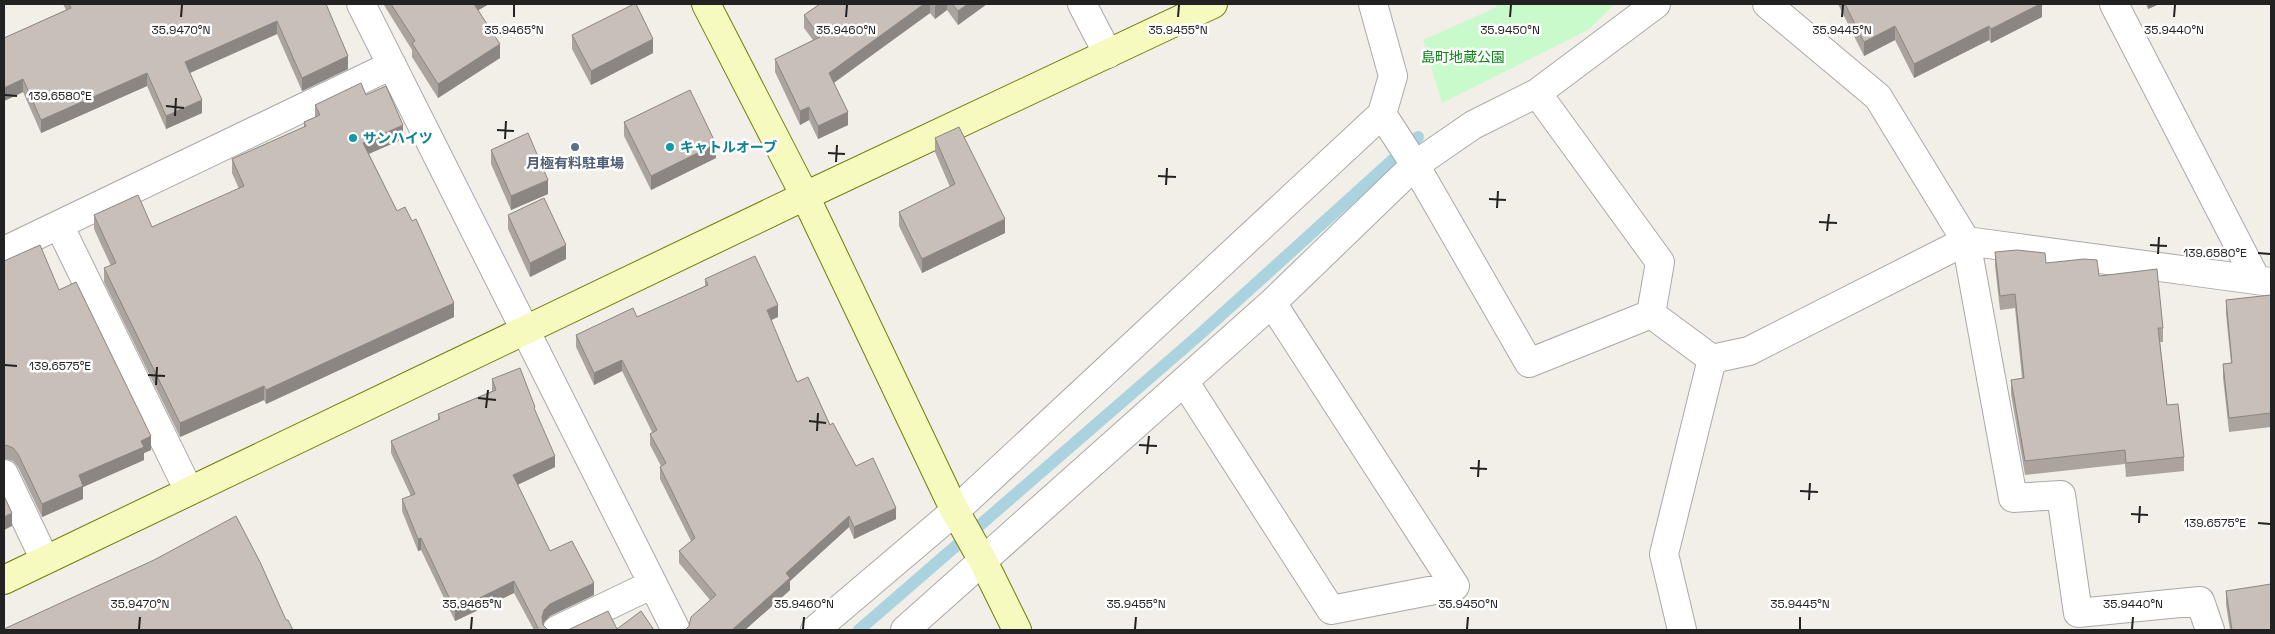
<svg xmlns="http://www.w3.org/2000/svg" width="2275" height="634" viewBox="0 0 2275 634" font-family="'Space Grotesk','Noto Sans JP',sans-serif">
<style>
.park{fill:#c8facc}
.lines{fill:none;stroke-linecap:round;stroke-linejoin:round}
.stream{stroke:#aad3df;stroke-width:12}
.street-casing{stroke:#a9a9a9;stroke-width:30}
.secondary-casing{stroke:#707d05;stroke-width:30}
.street{stroke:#fff;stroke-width:28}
.secondary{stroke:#f7fabf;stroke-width:28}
.wall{fill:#aba49e}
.shaded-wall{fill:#8b8681}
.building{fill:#c7bfb8;stroke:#8b8681}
.ticks{fill:none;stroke:#222;stroke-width:2}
.culture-dot{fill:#0f9aa8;stroke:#fff;stroke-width:2}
.service-dot{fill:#5c6f8a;stroke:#fff;stroke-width:2}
.labels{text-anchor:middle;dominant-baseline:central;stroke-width:5;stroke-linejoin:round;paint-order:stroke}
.park-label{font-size:14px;fill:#0c8416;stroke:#fff}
.culture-label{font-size:14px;font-weight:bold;fill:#0d838f;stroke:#fff;text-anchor:start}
.service-label{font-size:14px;font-weight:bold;fill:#4e5e75;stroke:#fff}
.ticks-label{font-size:12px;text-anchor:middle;fill:#222;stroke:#fff;stroke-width:5;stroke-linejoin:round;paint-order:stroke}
</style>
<rect width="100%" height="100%" fill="#f2efe9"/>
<path class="park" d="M1496,4H1615L1588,30L1442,103L1423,40L1497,7Z"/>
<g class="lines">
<path class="stream" d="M859,630L1198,336L1418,137"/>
<defs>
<path id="street" d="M361,4L676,630
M1082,4L1108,54
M1373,4L1393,76L1382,114L1415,165L1529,363L1651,314L1712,359
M1767,4L1878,97L1966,241L2013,498L2061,495L2078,613L2200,601L2210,630
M2114,4L2256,279
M1537,93L1660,262L1651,314
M59,225L189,491
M4,251L392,65
M1184,381L1331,610L1455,586L1272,303
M4,474L45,560
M557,630L653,584
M815,630L955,511L1382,114
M905,630L1272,303L1415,165L1473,125L1537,93L1656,4
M1682,630L1664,554L1712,359L1749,351L1966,241L2271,282"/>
<path id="secondary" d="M706,4L805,196L955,511L983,561L1017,630
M4,580L805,196L1213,4"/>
</defs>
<use href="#street" class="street-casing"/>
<use href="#secondary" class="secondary-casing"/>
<use href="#street" class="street"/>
<use href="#secondary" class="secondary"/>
</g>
<path class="wall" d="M63,4H326L348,69L302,91L277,34L190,73L202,113L166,129L147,86L41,133L23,92L4,101V38L66,10Z
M384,4H489L478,10L500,58L438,98L412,57V50L384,5Z
M820,4H987L958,25L947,10L935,19L930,13L834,83L848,125L818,139L809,120L800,125L775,72V59L813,40L804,28V15Z
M1838,4H2042V17L1991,43L1989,40L1914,78L1895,40L1864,56Z
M2146,4H2159L2148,9Z
M572,35L653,53L591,85L572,49Z
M366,95L403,139L369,154L397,211L454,317L266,404L264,400L180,437L104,282V268L111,266L94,229V215L152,227L239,189L232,173V159L304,127V122L315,117V105Z
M624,122L716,158L651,190L624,136Z
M935,138L1005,233L922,273L899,226V212L950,187L935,152Z
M491,150L548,194L511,210L491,164Z
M508,215L566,259L530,277L508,229Z
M1995,252L2046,263L2099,276L2163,328V342H2160L2167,405L2184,457V471L2126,477L2125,464L2025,475L2011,394V380L2022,378L2015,308L2000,310L1995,266Z
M4,261L59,290L151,450L144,453V460L83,487V499L42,517L18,467L13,461L6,459H4Z
M705,279L778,317L771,320L797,382L830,425L856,466L896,519L854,539L849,527L790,581V590L745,630H685L689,626L710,600L679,563V551L691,541L660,479V467L661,466L650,445V434L652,432L622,371L594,385L576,347V335L637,317L705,286Z
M2271,295V427L2229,432L2223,378V364L2231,363L2226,314V300Z
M492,379L535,412L555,467L517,485L550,551L594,595L550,616L544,622L543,624L548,630H534L514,593L455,621L421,550L418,551L402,511V499L411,496L391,453V441L438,420V414L492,391Z
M2226,591L2271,630H2230L2226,605Z"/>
<path class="shaded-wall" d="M472,4H489L472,14Z
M924,4H930V13L829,86V73Z
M938,4H947V10L935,19V6Z
M968,4H987L958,25V11Z
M2040,4H2042V17L1991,43V29Z
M2148,4H2159L2148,9Z
M277,21V34L185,75V62Z
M1895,26V40L1864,56V42Z
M1989,26V40L1914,78V64Z
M653,39V53L591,85V71Z
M500,44V58L438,98V84Z
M348,56V69L302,91V78Z
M147,73V86L41,133V120Z
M23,79V92L4,101V88Z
M202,100V113L166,129V116Z
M809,107V120L800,125V111Z
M848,112V125L818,139V126Z
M403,125V139L363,156V143Z
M716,144V158L651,190V176Z
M548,180V194L511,210V196Z
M1005,219V233L922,273V259Z
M566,245V259L530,277V263Z
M454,303V317L266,404V390Z
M778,305V317L767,322V310Z
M622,360V371L594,385V373Z
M264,386V400L180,437V423Z
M151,436V450L144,453V460L83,487V499L42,517V504L79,475L141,441Z
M555,456V467L513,487V475Z
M896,508V519L854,539V527Z
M12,513V526L4,530V517Z
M849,516V527L790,581V590L745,630H732L786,573Z
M421,538V550L418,551V539Z
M514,581V593L455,621V610Z
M594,583V595L550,616L544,622L542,628V617L544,610L550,604Z"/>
<path class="building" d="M69,4H326L348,56L302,78L277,21L185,62L202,100L166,116L147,73L41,120L23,79L4,88V38L71,8Z
M391,4H474L500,44L438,84L412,43L415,41Z
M634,4H636L653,39L591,71L572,35Z
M820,4H924L829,73L848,112L818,126L809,107L800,111L775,59L820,37L804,15Z
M952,4H968L958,11Z
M1845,4H2040L1991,29L1989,26L1914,64L1895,26L1864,42Z
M361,83L366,95L386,86L403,125L363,143L397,211L405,207L412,221L416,219L454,303L266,390L264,386L180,423L104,268L116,263L94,215L138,195L152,227L244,186L232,159L306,126L304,122L320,115L315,105Z
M690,90L716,144L651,176L624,122Z
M959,127L1005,219L922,259L899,212L955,184L935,138Z
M528,133L548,180L511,196L491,150Z
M544,198L566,245L530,263L508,215Z
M40,245L59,290L76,282L151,436L141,441L144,447L79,475L83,486L42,504L18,454L13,448L6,445L4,446V261Z
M2017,250L2045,253L2046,263L2084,259L2097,260L2099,276L2157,269L2163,328H2158L2167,405L2178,404L2184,457L2126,463L2125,450L2025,461L2011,380L2024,378L2015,294L2000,296L1995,252Z
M755,256L778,305L767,310L797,382L808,377L830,425L833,423L856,466L873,458L896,508L854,527L849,516L786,573L790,578L732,630H685L689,626L691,617L716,595L679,551L695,538L660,467L666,463L650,434L657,430L622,360L594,373L576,335L633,308L637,317L708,285L705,279Z
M2271,295V413L2229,418L2223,364L2232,363L2226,300Z
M520,368L535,407L534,408L555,456L513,475L550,551L572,541L594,583L550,604L544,610L542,617L543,625L548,630H539L514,581L455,610L421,538L418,539L402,499L415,494L391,441L440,419L438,414L496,390L492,379Z
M4,496L12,513L4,517Z
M236,516L260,562L286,620H288L293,630H4V629L154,560Z
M2271,584V630H2232L2226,591Z
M608,611L617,629L641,611L654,630H568Z"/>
<path class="ticks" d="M181,17L182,5M514,17V5M846,17L847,5M1178,17L1179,5M1510,17L1511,5M1842,17L1843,5M2174,17L2175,5M5,95L17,96M166,106L184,108M175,116L176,98M497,130L514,131M505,139L506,121M828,153L845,154M836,162L837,145M1158,176L1176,177M1166,185L1167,168M1489,199L1506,200M1497,208L1498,191M1819,222L1837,223M1827,231L1829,214M2150,245L2167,246M2258,253L2270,254M2158,254L2159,237M5,365L17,366M148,375L165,376M156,385L157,367M478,398L496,400M486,408L488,390M809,421L826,423M817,431L818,413M1139,445L1157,446M1147,454L1149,436M1470,468L1487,469M1478,477L1479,460M1800,491L1818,492M1809,500L1810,483M2131,514L2148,515M2139,523L2140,506M2258,523L2270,524M139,629L140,617M471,629L472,617M803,629L804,617M1135,629L1136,617M1467,629L1468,617M1800,629V617M2132,629L2133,617"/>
<g class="culture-dot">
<circle cx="353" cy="138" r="5"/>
<circle cx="670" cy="147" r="5"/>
</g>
<circle class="service-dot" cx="575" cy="147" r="5"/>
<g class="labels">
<g class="park-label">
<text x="1463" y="57">島町地蔵公園</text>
</g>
<g class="culture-label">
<text x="363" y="138">サンハイツ</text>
<text x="680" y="147">キャトルオーブ</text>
</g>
<g class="service-label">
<text x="575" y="163">月極有料駐車場</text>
</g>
</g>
<g class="ticks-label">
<text x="181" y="34">35.9470°N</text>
<text x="514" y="34">35.9465°N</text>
<text x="846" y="34">35.9460°N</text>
<text x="1178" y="34">35.9455°N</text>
<text x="1510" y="34">35.9450°N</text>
<text x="1842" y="34">35.9445°N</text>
<text x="2174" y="34">35.9440°N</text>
<text x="60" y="100">139.6580°E</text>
<text x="2215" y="257">139.6580°E</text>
<text x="60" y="370">139.6575°E</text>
<text x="2215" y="527">139.6575°E</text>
<text x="140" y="608">35.9470°N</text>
<text x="472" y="608">35.9465°N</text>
<text x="804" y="608">35.9460°N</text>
<text x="1136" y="608">35.9455°N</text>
<text x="1468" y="608">35.9450°N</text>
<text x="1800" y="608">35.9445°N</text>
<text x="2133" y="608">35.9440°N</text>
</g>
<rect width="2275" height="634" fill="none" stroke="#222222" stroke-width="10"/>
</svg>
